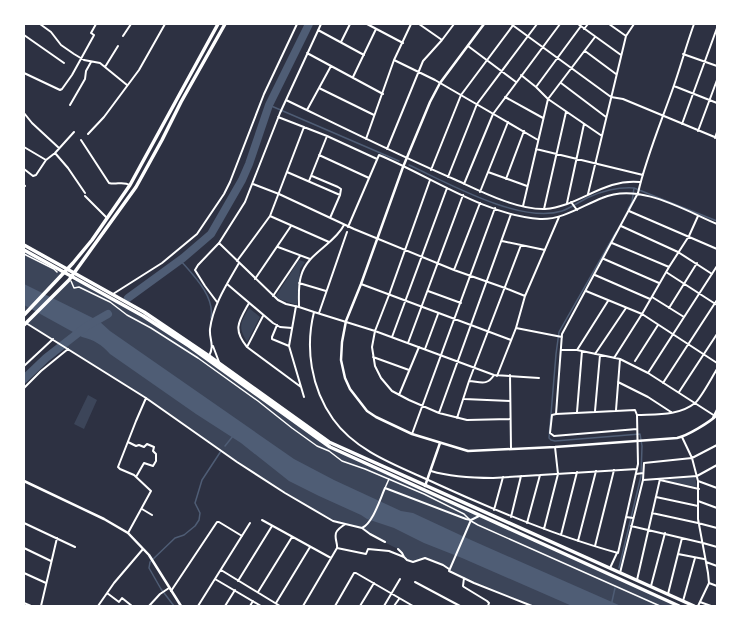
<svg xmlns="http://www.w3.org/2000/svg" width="741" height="630" viewBox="0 0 741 630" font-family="'Golos Text',sans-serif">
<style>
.green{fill:#3c4559}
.water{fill:#4f5d75}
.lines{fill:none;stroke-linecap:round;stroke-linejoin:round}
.stream{stroke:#4f5d75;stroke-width:1.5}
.river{stroke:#4f5d75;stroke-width:8}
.pedestrian{stroke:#fff;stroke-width:1.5}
.minor{stroke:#fff;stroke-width:2}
.tertiary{stroke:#fff;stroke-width:2.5}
.primary{stroke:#fff;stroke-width:3.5}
</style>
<rect width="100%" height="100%" fill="#2d3142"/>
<path class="green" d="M24,250L59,272L61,270L65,273L24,315Z
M299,260L305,262L300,269L297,305L279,299L276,296Z
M73,281H81L143,316L330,447L679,606H533L450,572C447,566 430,558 424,559C417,560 416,562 407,560L398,549L376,538L362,528L333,521L309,508L237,462L146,398L26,323L67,282Z
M249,308L260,317L247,342C238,327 240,323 249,308Z
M88,395L97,400L84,429L74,424Z
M695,477L697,487L664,480Z"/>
<path class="water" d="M24,284L99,321L110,331L294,459L334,480L401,511L413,513L471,540L621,606H572L462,558L424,543L394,528L367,519L361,515L319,496L289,481L241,443L196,414L110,354C101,344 94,340 82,337L24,305Z"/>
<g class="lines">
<path class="stream" d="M269,105L399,161
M409,165C448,183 520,224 562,211C571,208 580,201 589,197C603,191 619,187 634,188L717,221
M628,209L632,202L634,188
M616,232L559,332L556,354L549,438L551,440L555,441L640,434L642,446L641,476L619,568
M180,260C193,275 215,296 211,318
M225,446L233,436
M174,606L161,589L149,568L150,562L175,538L184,535L195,526L199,520L200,513L195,503L202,480L221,451
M611,606L615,588"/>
<path class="river" d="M128,298L183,258L211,234L242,180L249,164L269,105L309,24
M24,379L46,358L87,326L108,314"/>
<path class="pedestrian" d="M24,254L54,269L57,272
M71,281L74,288L79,287L110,302L127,315L151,328L198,358L258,401L292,428L317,446L329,451L342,461L365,469L424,494L464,514L471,521L478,525L660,606
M385,488L389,479"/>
<path class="minor" d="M40,24L51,32L61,45L74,54L84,60L100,63L127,85
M367,24L403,43
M419,24L442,40
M511,24L611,97L623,99L717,138
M578,24L621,55
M609,24L626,36
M584,29L588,24
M318,30L364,55
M24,35L64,63
M123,36L131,24
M341,42L350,24
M468,46L516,82
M585,51L616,74
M307,53L383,94
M683,54L717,66
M394,60L435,80L538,140
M105,67L118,46
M24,73L60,90L62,89L72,75L93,37L94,35L91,33L96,24
M521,75L536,87L548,99L602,136
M353,77L376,29
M561,83L606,117
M674,86L717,103
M536,87L581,26
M319,88L374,115
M505,97L543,118
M286,100C342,127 398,155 456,180C480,191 517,210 545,209C578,207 604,178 640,182
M70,105L85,79L86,71L91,62
M307,110L331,66
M24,113L32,123L59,148
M278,117L327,136L377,159
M682,124L717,28
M698,131L717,80
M88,134L104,117L139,70L165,24
M715,138L717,132
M366,139L394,60L411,24
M81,140L109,183C116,185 123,181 130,185
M24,147L46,160
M387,149L423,61L442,40L454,24
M536,149L643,175
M55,153L68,168L85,193
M319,155L369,178
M24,169L33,176L36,175L46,160L55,153L74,132
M431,170L461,95L514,24
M287,172L340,195
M488,172L527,186
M312,176L338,187L341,189L340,195L330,218
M448,177L477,104L537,24
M506,179L524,131
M430,180L389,295L375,331L372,347L375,366L381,378L392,391L409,400L439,413L467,420L510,419
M309,181L327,136
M253,184L279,194L354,229L454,270L505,288L525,296
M464,184L493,114L560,24
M24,185L25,186
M480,192L508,122
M588,194L626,36L634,24
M85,196L107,218
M571,202L577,210
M567,203L584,124
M523,206L548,99L595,37
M544,209L566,112
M629,211L717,249
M270,216L329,242
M344,225C334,245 307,253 301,276C298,286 299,297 299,307L314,312C305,348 311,388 333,419C357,453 401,467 437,484C496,511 556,536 618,553L638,464L637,415
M621,226L678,252L712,274
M348,227L379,155C430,176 484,215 540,219C562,220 582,206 602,198C639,182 684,210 717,224
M502,241L545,250
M219,243L278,300L286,304L299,307
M612,243L669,267
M278,247L310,259
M604,259L659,283
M237,261L270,216L304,127
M454,270L480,203
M666,272L717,305
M595,275L650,299
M255,279L291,226
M299,283L326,291
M227,284L273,323L280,327L292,328
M361,284L511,340
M428,291L461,303
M586,291L642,314L717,363
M113,294L162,263L197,234L224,194L230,182L264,94L297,24
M273,296L300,256
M652,297L684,317
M217,302L205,286L195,270L198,265L219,243L245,202L280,113L321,24
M249,303C239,321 232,329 247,347L301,387
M296,306L289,346L304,397
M669,308L697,263
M314,312L375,331L494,375L539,378
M319,313L347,232
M26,323L146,398L237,462L285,493L333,521L362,528C373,523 380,499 385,488L466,519L471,520
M277,325L272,337V339L289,346
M516,328L562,337
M392,337L447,188
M408,343L463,195
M213,346L219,362
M247,347L263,316
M425,349L438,314
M561,350H577L620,359L648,373L715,416
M577,350L608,301
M595,354L626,308
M209,356C215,345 209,339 210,329C213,305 227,284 239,263
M373,357L409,370
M614,358L642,314L669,267L689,236L698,216
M635,361L658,325
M24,366L53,339
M648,373L717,266
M510,375L511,449
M497,376L516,328L525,296L559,217
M469,381C481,382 487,386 494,375
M618,382L648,397L671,412
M663,383L717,300
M24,388L41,371L68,349
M679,392L717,334
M399,395L419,347
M464,399L510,401
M616,410L620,359
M595,411L600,355
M577,412L582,351
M439,413L511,214
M556,414L562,334L638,193C646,158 660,125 672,91C680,69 686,46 694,24
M457,418L469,381L521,245
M637,429L554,436L550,433L552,415L556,414L635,410L637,415C656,414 679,416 695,403C701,398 712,377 717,369
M412,434L495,208
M682,437L692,458L698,481V519L708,573L709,583L698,606
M128,442L136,446L139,445L144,447L147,444L154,447L153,451L156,454V461L153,466L144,463L136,477
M431,471C451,477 472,478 493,478L637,469
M636,474L643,473
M643,480L697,476L717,465
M660,480L699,489
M698,481L717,488
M656,497L698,506
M698,501L717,508
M142,509L152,515
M494,510L503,477
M652,513L698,523L717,528
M479,516L471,520L449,571L474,583L532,606
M511,517L521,476
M626,517L633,518
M262,520L331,558
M24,523L75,547
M527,523L540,475
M631,526L703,543L717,547
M362,528L370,534L385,542
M544,529L558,474L555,447
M128,533L151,491L134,475L120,469L118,467L136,421L146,398
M561,535L577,472
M578,541L596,471
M595,546L614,470
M24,548L51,561
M337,548L366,554L368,549L389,551L404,557L407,560L413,562L425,558L443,565L449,569
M398,549L402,553L404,557
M678,554L704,559
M706,562L717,566
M610,568L617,553
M221,570L280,606
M24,573L46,583
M620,573L643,480L644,463L692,458L717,445
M464,578L463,586L464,587L487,601L489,603L488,606
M215,579L261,606
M637,580L660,479
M238,581L272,526
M415,582L460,606
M709,583L717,586
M651,586L665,533
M171,591L217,522H219L242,536
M258,592L292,537
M107,593L119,602L122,598L132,606
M668,594L682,538
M683,601L695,558
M700,602L711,606
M24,603L31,606
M276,603L310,547
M41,606L57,538
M98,606L114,583L143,549
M149,606L160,594L169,588
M198,606L250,523
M225,606L235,590
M250,606L253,601
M303,606L337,548C338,543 333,536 337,531C339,528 343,526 345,524
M335,606L354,573H356L413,606
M360,606L374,583
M384,606L400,579
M394,606L399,599"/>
<path class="tertiary" d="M484,24L440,83L430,102L403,167L361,284L346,321L342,342L341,360L345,378L350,389L367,411L376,417L412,434L468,451L555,447L677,438C687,436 710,422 717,415
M713,418L717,410
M24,481L104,519L128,533L149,555L181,606
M425,486L440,443"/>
<path class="primary" d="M24,245L144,312L209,356L329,442L694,606
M24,250L143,316L189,346L330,447L679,606
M24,315L73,263L92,240L130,185L218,24
M24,325L69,280L136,187L162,140L181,102L225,24"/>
</g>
<rect width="741" height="630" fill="none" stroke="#ffffff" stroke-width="50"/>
</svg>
